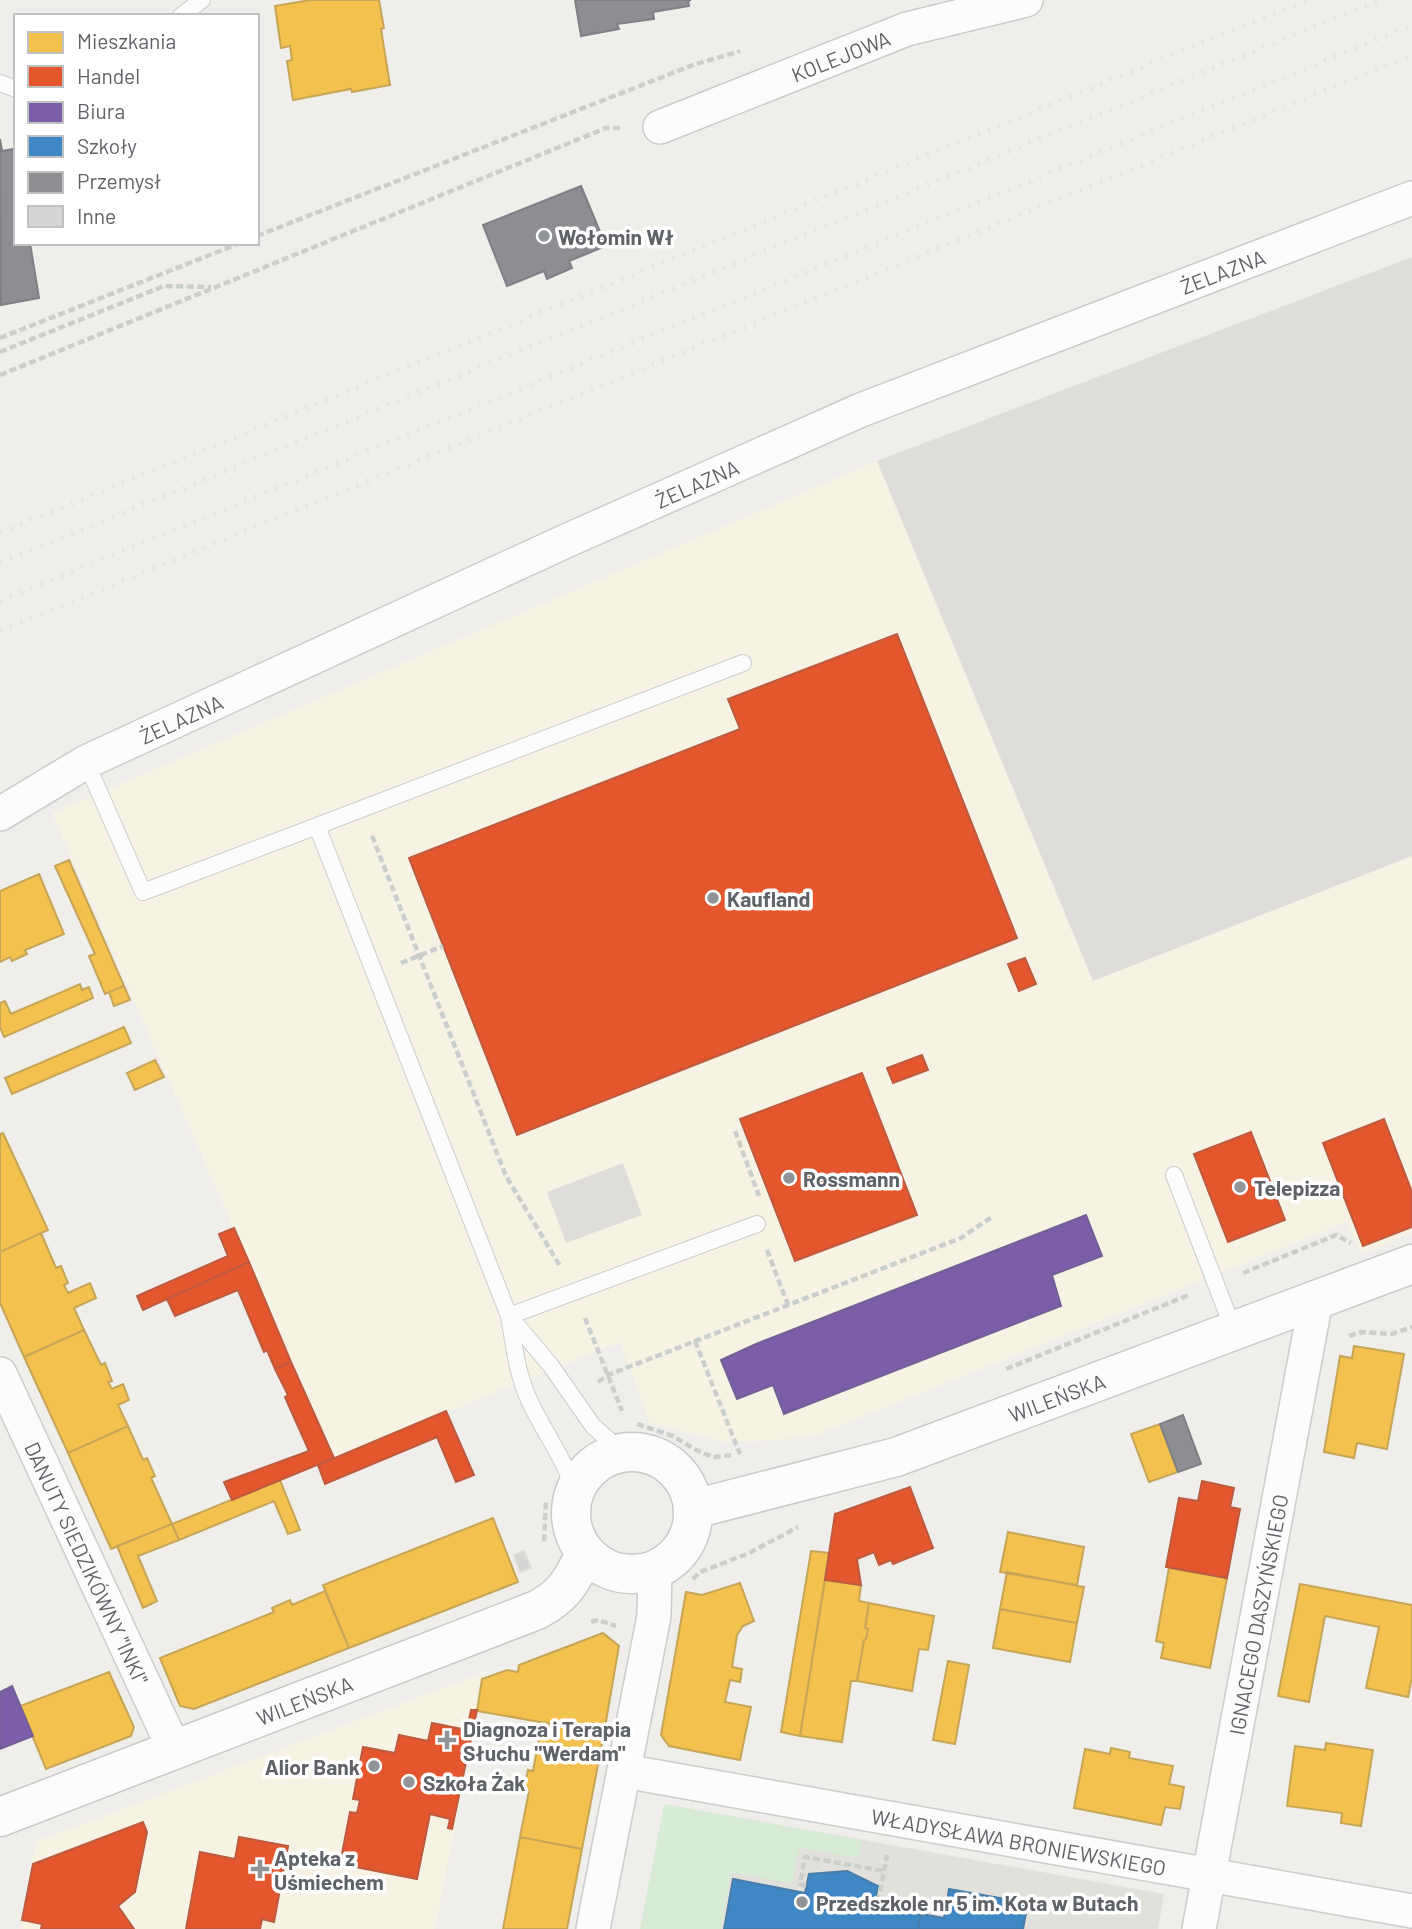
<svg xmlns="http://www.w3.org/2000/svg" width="1412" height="1929" viewBox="0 0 1412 1929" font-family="Barlow,sans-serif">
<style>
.commercial{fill:#f7f3e4}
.industrial{fill:#dfddda}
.education{fill:#e2e0da}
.green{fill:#d8ebd6}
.homes{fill:#f2c14e;stroke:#c6a556;stroke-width:2}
.shops{fill:#e4572e;stroke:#bc5b3f;stroke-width:2}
.offices{fill:#7b5ea7;stroke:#736094;stroke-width:2}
.schools{fill:#3f88c5;stroke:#497da9;stroke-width:2}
.industry{fill:#8d8d92;stroke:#7f8085;stroke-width:2}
.building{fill:#d6d5d3;stroke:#deddd9;stroke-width:2}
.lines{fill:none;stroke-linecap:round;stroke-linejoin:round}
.lane-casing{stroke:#cbcccc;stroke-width:18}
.street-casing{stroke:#cbcccc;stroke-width:36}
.secondary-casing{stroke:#cacacb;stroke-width:41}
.path{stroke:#cacfcc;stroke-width:4.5;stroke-dasharray:7 3.5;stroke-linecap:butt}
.lane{stroke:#fdfcfc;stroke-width:16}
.street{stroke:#fdfcfc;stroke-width:33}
.secondary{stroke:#fdfcfc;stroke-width:38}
.rail{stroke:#e4e4e4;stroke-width:5;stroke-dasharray:2 9;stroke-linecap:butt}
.poi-dot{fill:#919496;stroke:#fff;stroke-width:2.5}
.labels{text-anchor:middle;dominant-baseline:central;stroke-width:7;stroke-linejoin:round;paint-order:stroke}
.street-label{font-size:21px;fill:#5f6368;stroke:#fff}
.poi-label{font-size:21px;font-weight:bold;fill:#5f6368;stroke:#fff;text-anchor:start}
</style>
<rect width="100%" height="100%" fill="#efeeea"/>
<path class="commercial" d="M877,461L1093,981L1412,856V1233L1361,1254L1347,1222L812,1437L730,1443L650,1423L620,1342L334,1458L52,813Z
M485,1672L435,1929H20L35,1842Z"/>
<path class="industrial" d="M1412,257V856L1093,981L877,461Z
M623,1163L642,1215L566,1243L547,1192Z"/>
<path class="education" d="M664,1804L1164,1894L1158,1929H655Z"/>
<path class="green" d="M664,1804L862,1840L859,1858L799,1848L792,1883L731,1873L721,1929H640Z"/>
<path class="homes" d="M310,0H379L384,28L381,29L390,85L352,92L351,89L293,100L287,61L292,60L290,46L281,48L275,6Z
M69,860L124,986L105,994L89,956L95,954L55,866Z
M39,874L64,934L25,950L27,954L12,961L10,957L0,962V891Z
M80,984L82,990L89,987L93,998L4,1037L0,1027V1003L5,1001L11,1014Z
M124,986L130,1000L114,1006L109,992Z
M124,1027L131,1043L12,1094L5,1078Z
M155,1060L164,1077L135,1090L127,1073Z
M3,1133L48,1230L0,1252V1134Z
M41,1233L56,1268L61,1266L68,1283L64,1285L68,1293L90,1283L96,1298L74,1308L84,1330L24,1357L0,1303V1252Z
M84,1330L101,1365L105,1363L112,1381L108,1382L112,1389L123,1384L129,1400L118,1405L128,1426L68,1453L24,1357Z
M1354,1346L1404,1354L1387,1449L1357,1443L1354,1458L1324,1452L1340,1356L1352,1358Z
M1160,1424L1178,1472L1149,1482L1131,1434Z
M128,1426L143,1460L147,1458L155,1476L151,1478L172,1524L111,1549L68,1453Z
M280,1480L300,1530L288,1534L274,1501L179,1540L172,1524Z
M493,1518L518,1582L349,1648L323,1585Z
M172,1524L179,1540L138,1556L157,1601L143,1608L117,1546Z
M1008,1532L1084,1547L1077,1585L1000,1572Z
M811,1551L829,1553L800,1736L781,1732Z
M1169,1568L1227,1578L1210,1668L1161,1658L1164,1643L1156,1641Z
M1007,1572L1084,1587L1077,1623L1000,1609Z
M825,1580L861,1585L859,1601L869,1603L865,1628L868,1629L866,1639L864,1640L857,1681H851L842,1742L800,1736Z
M740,1583L754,1621L743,1626L737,1635L732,1667L742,1669L740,1682L730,1680L725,1702L751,1707L740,1760L669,1746L661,1735L686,1592L702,1595Z
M1300,1584L1412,1605V1677L1408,1697L1366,1688L1379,1627L1325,1616L1309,1702L1278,1696Z
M325,1591L349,1648L194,1709L180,1706L160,1658L274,1612L272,1608L290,1600L292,1605Z
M869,1603L934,1616L928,1650L919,1649L912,1691L857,1681L864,1640L866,1639L868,1629L865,1628Z
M1000,1609L1077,1623L1070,1662L993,1648Z
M603,1633L619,1646L604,1733L477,1711L482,1679L507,1670L518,1672L519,1665Z
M948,1661L969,1665L955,1744L933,1740Z
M109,1672L134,1727L131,1736L46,1769L20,1706Z
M542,1723L604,1733L582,1849L520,1837L529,1791L524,1790L528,1770L533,1771Z
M1326,1743L1373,1750L1361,1826L1341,1823L1342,1813L1287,1806L1295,1746L1325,1750Z
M1111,1748L1130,1752L1129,1758L1173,1766L1169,1784L1184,1787L1180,1809L1165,1807L1161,1825L1074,1808L1085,1749L1110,1754Z
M520,1837L582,1849L567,1929H503Z"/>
<path class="shops" d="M897,634L1017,938L517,1135L409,858L740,729L728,699Z
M1025,958L1036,984L1019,991L1008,964Z
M922,1055L928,1070L893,1083L887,1068Z
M862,1073L917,1215L795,1261L740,1119Z
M1384,1119L1412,1192V1227L1363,1246L1323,1143Z
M1251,1132L1285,1220L1228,1242L1194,1154Z
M234,1228L249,1262L143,1310L137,1296L228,1256L219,1234Z
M249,1262L291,1362L275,1369L267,1350L264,1352L238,1290L175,1316L167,1299Z
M291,1362L334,1458L232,1500L224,1482L309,1451L285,1397L288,1395L275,1369Z
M446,1411L474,1475L456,1482L437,1437L325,1484L318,1465Z
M1202,1481L1234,1488L1230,1507L1240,1509L1227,1578L1166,1567L1179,1498L1198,1501Z
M910,1487L933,1548L893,1564L891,1560L879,1565L874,1552L857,1559L861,1585L825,1580L835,1514Z
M471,1710H477L452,1829L448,1828L450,1819L430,1814L417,1879L340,1864L350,1812L357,1813L360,1800L353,1799L363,1747L395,1753L399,1735L428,1741L432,1723L467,1730Z
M143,1822L147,1832L135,1892L118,1906L134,1929H41L42,1924L22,1920L33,1864Z
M239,1837L288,1846L274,1922L262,1919L260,1929H186L200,1852L235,1859Z"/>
<path class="offices" d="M1086,1215L1102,1256L1052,1275L1061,1306L784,1414L773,1385L737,1399L721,1360L756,1344Z
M12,1686L33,1736L0,1749V1692Z"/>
<path class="schools" d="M847,1871L878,1886L874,1906L921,1914L918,1929H724L733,1879L805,1893L809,1874Z
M949,1889L1028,1903L1023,1929H918L921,1914L944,1918Z"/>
<path class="industry" d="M575,0H691L688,1L689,6L653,12L654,19L617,24L619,29L581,36Z
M0,139L2,151L14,149L16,243H30L39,298L1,305Z
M581,186L606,246L569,261L572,268L547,279L544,271L507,286L483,225Z
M1183,1415L1201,1464L1178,1472L1160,1424Z"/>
<path class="building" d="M524,1551L531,1568L520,1572L514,1555Z"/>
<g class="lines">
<defs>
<path id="lane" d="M181,16L202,0
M0,83L16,89
M86,762L143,892L317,826L509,1316C514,1345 517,1375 530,1402C544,1432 564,1458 574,1490
M317,826L743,663
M1174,1175L1234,1331
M509,1316L757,1224
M510,1317L551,1366L593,1426L622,1452"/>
<g id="street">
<path id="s1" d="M660,127L907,29L1026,0"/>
<path id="s2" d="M0,814L86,762L566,541L861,410L1412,198"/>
<path id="s3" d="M0,1374L175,1751"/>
<path id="s4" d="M624,1771L1412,1911"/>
<path d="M593,1929L654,1616L655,1570"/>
<path id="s5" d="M1199,1929L1316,1300"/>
</g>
<g id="secondary">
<circle cx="632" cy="1513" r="61"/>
<path id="s6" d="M694,1509L896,1457L1412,1264"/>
<path id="s7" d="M0,1817L537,1610C565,1595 571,1582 585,1554"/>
</g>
</defs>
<use href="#lane" class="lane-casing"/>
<use href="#street" class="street-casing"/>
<use href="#secondary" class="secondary-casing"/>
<path class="path" d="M257,236L693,65L740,51
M0,338L240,243
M0,352L164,286L211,287
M0,375L606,128H623
M372,836L506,1176L560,1266
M401,963L443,946
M735,1131L759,1196
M767,1250L788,1305
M1243,1273L1336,1235L1351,1243
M585,1318L622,1411
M1349,1336L1362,1332L1392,1334L1412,1327
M695,1341L740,1454
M1006,1369L1189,1295
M598,1382L608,1375L961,1238L993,1216
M637,1424L673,1436L696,1450L713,1457L733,1455
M544,1541L546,1501
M693,1579L700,1572L747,1554L798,1527
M591,1622L598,1620L616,1626
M806,1886L800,1884L805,1857L884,1871
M875,1898H879L887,1855"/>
<use href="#lane" class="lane"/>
<use href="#street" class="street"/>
<use href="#secondary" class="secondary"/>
<path class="rail" d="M0,533L1307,0
M0,563L1380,0
M0,601L1412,25
M0,631L1412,55"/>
</g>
<g class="poi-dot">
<circle cx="544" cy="236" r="7"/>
<circle cx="713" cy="898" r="7"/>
<circle cx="789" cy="1178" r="7"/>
<circle cx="1240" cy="1187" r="7"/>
<path d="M443.5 1729.5h7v7h7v7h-7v7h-7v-7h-7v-7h7z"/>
<circle cx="374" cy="1766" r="7"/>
<circle cx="409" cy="1782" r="7"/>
<path d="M256.5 1858.5h7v7h7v7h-7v7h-7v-7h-7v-7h7z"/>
<circle cx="802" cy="1902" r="7"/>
</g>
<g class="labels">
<g class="street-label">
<text stroke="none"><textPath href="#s1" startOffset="194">KOLEJOWA</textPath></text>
<text stroke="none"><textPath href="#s2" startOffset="1339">ŻELAZNA</textPath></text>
<text stroke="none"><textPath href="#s2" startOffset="772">ŻELAZNA</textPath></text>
<text stroke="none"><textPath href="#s2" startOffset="205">ŻELAZNA</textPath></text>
<text stroke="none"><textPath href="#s6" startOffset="380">WILEŃSKA</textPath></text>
<text stroke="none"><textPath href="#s3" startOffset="208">DANUTY SIEDZIKÓWNY "INKI"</textPath></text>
<text stroke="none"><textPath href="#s5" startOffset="320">IGNACEGO DASZYŃSKIEGO</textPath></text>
<text stroke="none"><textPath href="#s7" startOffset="326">WILEŃSKA</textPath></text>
<text stroke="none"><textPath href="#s4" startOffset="401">WŁADYSŁAWA BRONIEWSKIEGO</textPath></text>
</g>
<g class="poi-label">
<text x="558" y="236">Wołomin Wł</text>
<text x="727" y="898">Kaufland</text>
<text x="803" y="1178">Rossmann</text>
<text x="1254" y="1187">Telepizza</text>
<text x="463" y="1728">Diagnoza i Terapia<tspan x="463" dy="24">Słuchu "Werdam"</tspan></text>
<text x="360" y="1766" text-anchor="end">Alior Bank</text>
<text x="423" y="1782">Szkoła Żak</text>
<text x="274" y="1857">Apteka z<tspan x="274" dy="24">Uśmiechem</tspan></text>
<text x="816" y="1902">Przedszkole nr 5 im. Kota w Butach</text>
</g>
</g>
<rect x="14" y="14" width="245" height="231" fill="#ffffff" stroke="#bfc1c3" stroke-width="2"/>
<rect x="28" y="32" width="35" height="21" fill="#f2c14e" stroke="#bfc1c3" stroke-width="2"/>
<text x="77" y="49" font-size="21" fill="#5f6368">Mieszkania</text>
<rect x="28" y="66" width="35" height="21" fill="#e4572e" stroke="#bfc1c3" stroke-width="2"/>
<text x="77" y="84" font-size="21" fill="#5f6368">Handel</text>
<rect x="28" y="102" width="35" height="21" fill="#7b5ea7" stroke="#bfc1c3" stroke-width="2"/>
<text x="77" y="119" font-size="21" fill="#5f6368">Biura</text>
<rect x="28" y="136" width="35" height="21" fill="#3f88c5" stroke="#bfc1c3" stroke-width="2"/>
<text x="77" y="154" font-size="21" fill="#5f6368">Szkoły</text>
<rect x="28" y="172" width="35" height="21" fill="#8d8d92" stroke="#bfc1c3" stroke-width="2"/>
<text x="77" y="189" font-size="21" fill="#5f6368">Przemysł</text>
<rect x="28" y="206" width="35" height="21" fill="#d6d5d3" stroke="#bfc1c3" stroke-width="2"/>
<text x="77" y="224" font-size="21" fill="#5f6368">Inne</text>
</svg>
